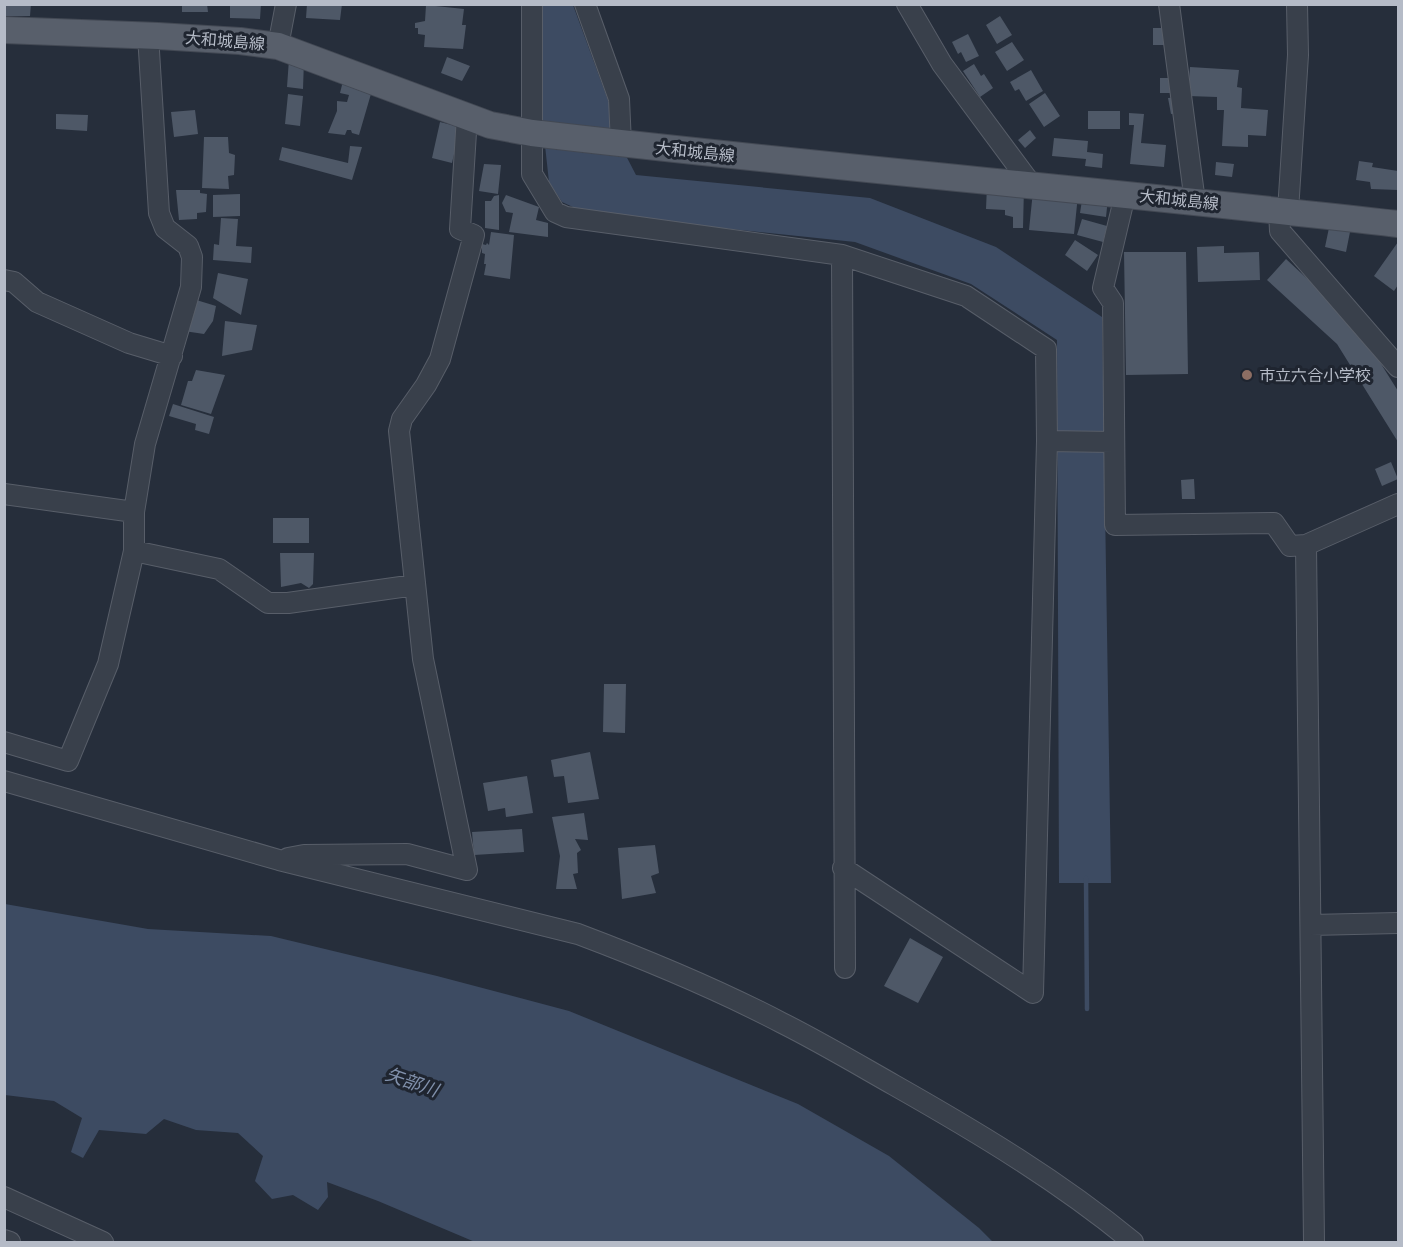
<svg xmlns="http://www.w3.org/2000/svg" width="1403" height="1247" viewBox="0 0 1403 1247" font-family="Poppins,'Noto Sans JP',sans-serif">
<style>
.water{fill:#3d4b62}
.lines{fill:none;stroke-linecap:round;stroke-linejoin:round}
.stream{stroke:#3d4b62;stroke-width:4.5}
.building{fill:#4e5867}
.minor-casing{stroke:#585e69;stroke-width:22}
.major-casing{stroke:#434954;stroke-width:28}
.minor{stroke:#39404b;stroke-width:20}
.major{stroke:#585f6b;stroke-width:26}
.education-dot{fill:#8d6e63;stroke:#1f2530;stroke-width:2}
.labels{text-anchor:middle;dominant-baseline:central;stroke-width:6;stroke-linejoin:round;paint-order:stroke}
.street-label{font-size:16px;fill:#b5bbc7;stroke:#1f2530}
.poi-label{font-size:16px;fill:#b5bbc7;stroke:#1f2530;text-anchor:start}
.water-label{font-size:18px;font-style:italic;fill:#8090ab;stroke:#1f2530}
</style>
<rect width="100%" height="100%" fill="#262e3b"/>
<path class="water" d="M540,5H573L609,103L610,125L636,175L870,198L996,247L1102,317L1111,883H1059L1057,340L971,284L855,242L588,214L562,202L549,182L541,109Z
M5,904L148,929L271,936L437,976L569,1011L798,1104L889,1156L979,1228L993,1242H475L378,1201L327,1182L328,1197L318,1210L293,1195L272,1199L255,1181L263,1156L238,1133L196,1130L164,1119L146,1134L99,1130L83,1158L71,1152L82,1118L54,1101L5,1095Z"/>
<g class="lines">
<path class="stream" d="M1086,878L1087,1009"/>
</g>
<path class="building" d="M5,4H31L30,16H5Z
M182,4H207L208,12H182Z
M230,4H261L260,19L230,18Z
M307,4H342L340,20L306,18Z
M426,5L464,9L462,25H466L463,49L424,47L425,35L418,34V28H415V23L425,21Z
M1000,16L1012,35L997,44L986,25Z
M1153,28H1165V45H1153Z
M968,34L979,56L966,62L961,52L958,54L952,42Z
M1012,42L1024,60L1007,71L995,52Z
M447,57L470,66L462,81L441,73Z
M289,59L304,60L303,89L287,87Z
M974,64L981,76L984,74L993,88L980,97L963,71Z
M1190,67L1239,70L1237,87L1242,88L1241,108L1268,110L1266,136L1248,135V147L1222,146L1224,110H1217V97L1188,96Z
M1031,70L1043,91L1026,101L1019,89L1015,91L1010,82Z
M344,77L373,87L359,135L352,133L351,130H347L345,135L328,133L337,111V101L347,102L349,95L340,93Z
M1160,78H1173V93H1160Z
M1045,93L1060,116L1044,127L1029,104Z
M288,94L303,96L300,126L285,124Z
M1179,97L1182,113L1171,114L1168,98Z
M195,110L198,134L174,137L171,112Z
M1088,111H1120V129H1088Z
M1129,113L1144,114L1141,143L1166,145L1164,167L1130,164L1134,125H1129Z
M56,114L88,115L87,131L56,129Z
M440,122L460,127L452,163L432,158Z
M1030,130L1036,138L1025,148L1018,140Z
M204,137H228L229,153L235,155L234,175L228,176L229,189L202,188Z
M1054,138L1088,141L1087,152L1103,154L1102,168L1085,166L1086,159L1052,156Z
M350,146L362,147L352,180L279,160L282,147L348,163Z
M1359,161L1373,163L1372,167L1398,171V190L1371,189L1370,182L1356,180Z
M1216,162L1234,164L1232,177L1215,175Z
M484,164L501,165L498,194L479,191Z
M987,186L1024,187L1023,228H1013V217L1005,215V210L986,209Z
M176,190H200V193L207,194L206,212L197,213V219L179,220Z
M1033,191L1078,195L1074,234L1029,230Z
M240,194V216L213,217V195Z
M1083,194L1108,198L1106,217L1080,213Z
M499,195V230L485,228V201H491L494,196Z
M506,195L539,207L536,220L548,223V237L509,232L513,213L506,212L502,203Z
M221,218L238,219L236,246L252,247L251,263L213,260L214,244L219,245Z
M1082,219L1107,226L1103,242L1077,235Z
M1330,223L1351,227L1346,252L1325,247Z
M491,232L514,235L510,279L484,275L486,264H484L485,254L482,253V244L486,245L487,243L489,245Z
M1075,240L1098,255L1087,271L1065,255Z
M1398,242V285L1394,291L1374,276Z
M1224,246V253L1259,252L1260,280L1198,282L1197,247Z
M1124,252H1186L1188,374L1126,375Z
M1286,259L1356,324L1398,391V442L1337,344L1267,280Z
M218,273L248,279L241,315L213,298Z
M193,299L216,306L213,321L204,334L184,331Z
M225,321L257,325L252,350L222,356Z
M196,370L225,375L211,414L181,405L188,381H192Z
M173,404L214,417L209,434L195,430L196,424L169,416Z
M1391,462L1398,479L1382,486L1375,469Z
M1194,479L1195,499H1182L1181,480Z
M273,518H309V543H273Z
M280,553H314L313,584L309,588L301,583L281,587Z
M604,684H626L625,733L603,732Z
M590,752L599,799L568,803L564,776L554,777L551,760Z
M527,776L533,813L506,817L505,808L488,811L483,783Z
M584,813L588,840L575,839L581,850L577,853L578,873L573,874L577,889H556L560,856L552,817Z
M522,829L524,852L474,855L472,832Z
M655,845L659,873L651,876L656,893L622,899L618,848Z
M910,938L943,957L918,1003L884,986Z"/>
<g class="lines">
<defs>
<path id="minor" d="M532,4V174L555,212L566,217L842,255L966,296L1046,349L1047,441L1033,993L843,868
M585,4L619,99L621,144
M907,4L942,64L1031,184
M1169,4L1195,202
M278,46L286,4
M1125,195L1103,288L1113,303L1115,525L1274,523L1290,546L1306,545L1398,504
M1279,210L1280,231L1398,367
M1288,211L1298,55L1297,4
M842,255L845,968
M4,280L14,282L37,302L129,343L172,356
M1047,441L1113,442
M4,494L134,512
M1306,545L1314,1242
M134,551L219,569L268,603H288L415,585
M4,742L68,761L108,664L134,551V512L145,444L191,287L192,257L188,246L165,228L159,213L148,35
M4,781L279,860L578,934C647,960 717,989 782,1023C820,1042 857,1064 894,1085C977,1132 1059,1181 1133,1242
M288,858L304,855L407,854L467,870L423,659L399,431L402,419L426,385L440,359L474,235L460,229L467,116
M1311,925L1398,923
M4,1197L103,1242
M4,1240L10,1242"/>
<path id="major" d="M4,30L158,36L240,41L278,46L490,125L532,133C821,167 1110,191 1398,224"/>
</defs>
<use href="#minor" class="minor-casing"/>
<use href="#major" class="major-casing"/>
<use href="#minor" class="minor"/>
<use href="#major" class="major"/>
</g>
<circle class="education-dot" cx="1247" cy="375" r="6"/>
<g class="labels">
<g class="street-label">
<text transform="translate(225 41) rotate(5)">大和城島線</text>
<text transform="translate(695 152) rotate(6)">大和城島線</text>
<text transform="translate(1179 200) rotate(6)">大和城島線</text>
</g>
<g class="poi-label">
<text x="1259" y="375">市立六合小学校</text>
</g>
<g class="water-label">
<text transform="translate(412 1082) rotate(19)">矢部川</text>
</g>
</g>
<rect width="1403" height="1247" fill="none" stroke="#b5bbc7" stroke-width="12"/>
</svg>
